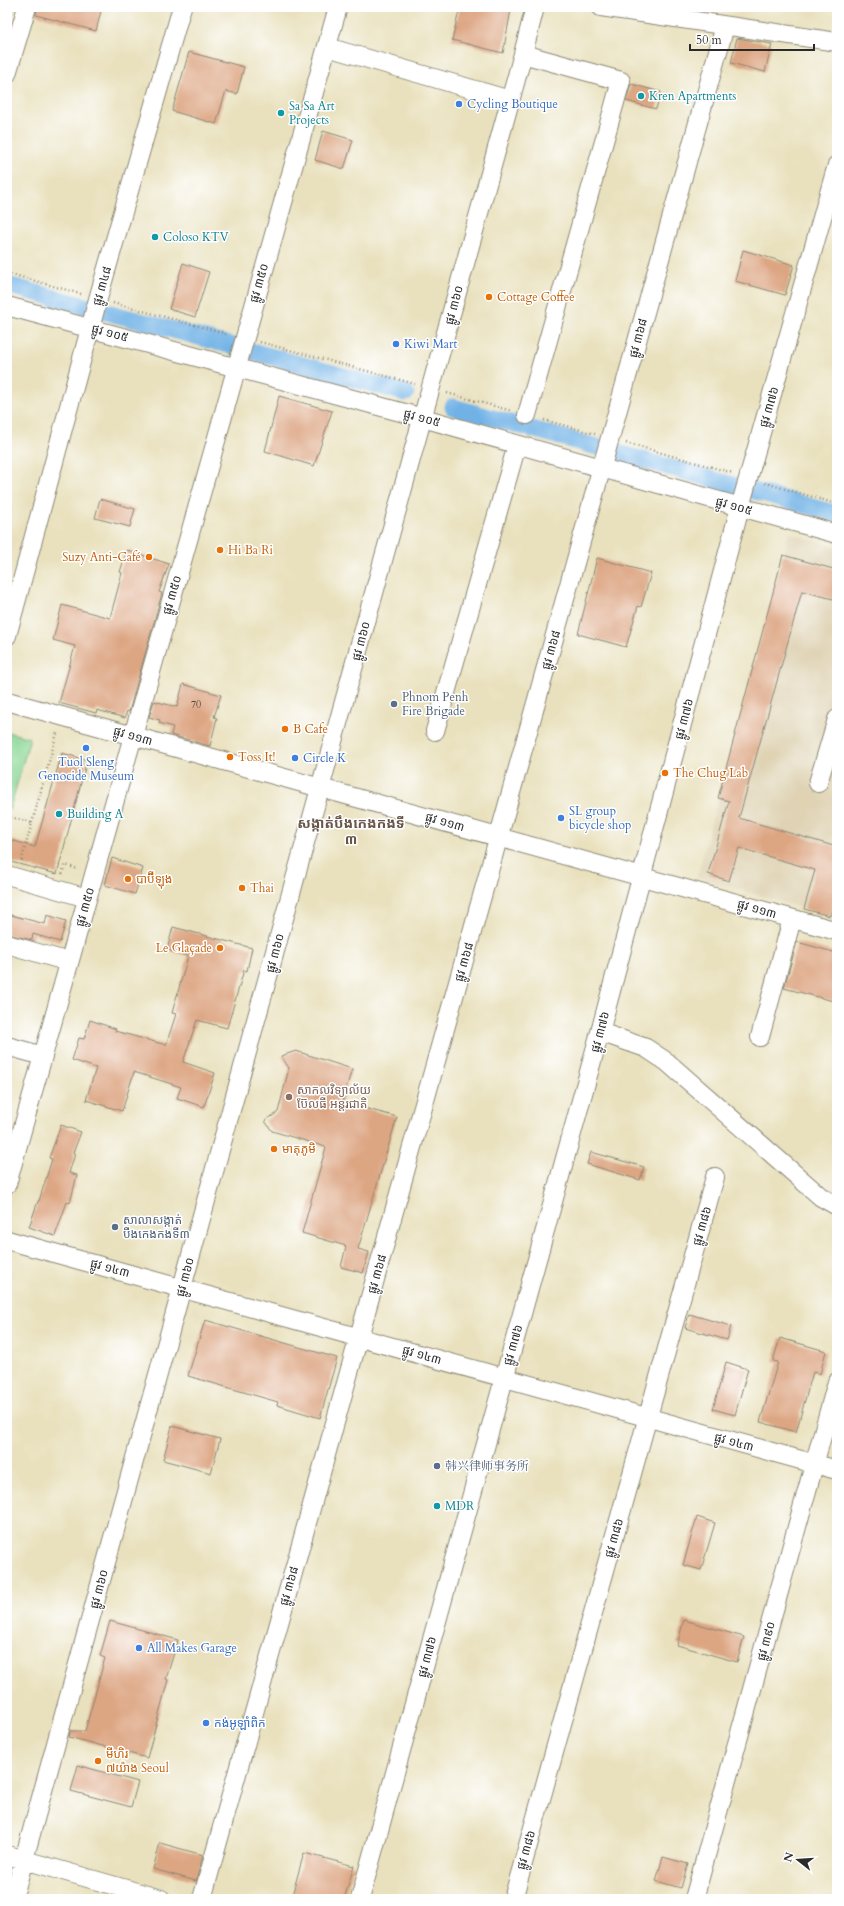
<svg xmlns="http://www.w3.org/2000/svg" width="844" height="1906" viewBox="0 0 844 1906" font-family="Cardo,'Noto Serif SC','Noto Sans Khmer',serif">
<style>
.built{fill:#dfd3b4}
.green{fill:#87d593;stroke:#59805f}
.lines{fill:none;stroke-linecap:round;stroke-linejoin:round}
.canal{stroke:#71b2e6;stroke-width:17}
.building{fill:#dda683}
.minor-casing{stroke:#8a8674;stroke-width:20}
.path{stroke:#8a8674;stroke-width:2.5;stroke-dasharray:1 3;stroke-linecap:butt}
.minor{stroke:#fff;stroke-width:18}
.culture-dot{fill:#0f9aa8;stroke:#fff;stroke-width:1.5}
.shop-dot{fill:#3f7fe0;stroke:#fff;stroke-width:1.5}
.food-dot{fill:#e8710a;stroke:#fff;stroke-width:1.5}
.service-dot{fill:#5c6f8a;stroke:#fff;stroke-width:1.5}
.education-dot{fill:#8d6e63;stroke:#fff;stroke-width:1.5}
.labels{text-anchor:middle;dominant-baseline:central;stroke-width:3;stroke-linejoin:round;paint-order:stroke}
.number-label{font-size:10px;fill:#584a41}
.culture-label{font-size:12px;fill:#0d838f;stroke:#fff;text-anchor:start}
.shop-label{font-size:12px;fill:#366cbe;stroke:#fff;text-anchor:start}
.street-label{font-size:12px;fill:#2b2b2b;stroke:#fff}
.food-label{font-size:12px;fill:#c56008;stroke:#fff;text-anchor:start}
.service-label{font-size:12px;fill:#4e5e75;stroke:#fff;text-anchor:start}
.education-label{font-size:12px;fill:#785e54;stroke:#fff;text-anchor:start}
.quarter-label{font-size:14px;font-weight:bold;fill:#69564a;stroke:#fff}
</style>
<rect width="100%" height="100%" fill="#fff"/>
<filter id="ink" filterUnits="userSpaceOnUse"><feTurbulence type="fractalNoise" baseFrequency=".025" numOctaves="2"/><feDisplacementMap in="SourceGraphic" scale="8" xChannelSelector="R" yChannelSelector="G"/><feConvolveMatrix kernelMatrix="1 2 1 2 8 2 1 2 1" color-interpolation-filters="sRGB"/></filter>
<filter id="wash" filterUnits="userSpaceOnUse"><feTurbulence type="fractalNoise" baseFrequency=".012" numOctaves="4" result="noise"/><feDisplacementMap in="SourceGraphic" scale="16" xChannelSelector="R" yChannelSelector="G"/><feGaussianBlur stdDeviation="0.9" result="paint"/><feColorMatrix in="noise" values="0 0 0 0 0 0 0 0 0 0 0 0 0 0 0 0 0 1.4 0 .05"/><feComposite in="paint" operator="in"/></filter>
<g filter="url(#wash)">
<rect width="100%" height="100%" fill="#e9e1be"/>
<path class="built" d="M789,533L837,547V918L697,877Z"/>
<path class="green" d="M7,732L30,738L10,809L7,808Z"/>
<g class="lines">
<path class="canal" d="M7,285L406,393
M453,407L837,514"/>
</g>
<g id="blocks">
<path class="building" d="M37,7H102L96,31L36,15Z
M460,7H496L511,10L503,53L452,40Z
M737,38L772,44L765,72L731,63Z
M189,52L244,67L237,94L226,91L216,124L172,111Z
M631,84L661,92L656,109L626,101Z
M323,131L353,140L344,169L315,160Z
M743,250L794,265L785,295L735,281Z
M183,263L209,272L195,317L169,309Z
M279,396L332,411L314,466L265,451Z
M100,499L135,509L130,527L95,518Z
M127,550L169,564L159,592L162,593L129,712L127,711L125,718L97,710L96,713L59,703L75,646L53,640L62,605L110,618L122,573L120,572Z
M783,555L837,570V600L802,591L739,818L837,847V892L830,916L804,909L815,870L739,848L729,881L708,874L729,801L718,798Z
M597,558L651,573L641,607L638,606L626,647L578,634Z
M183,684L221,695L214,717L217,718L210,746L171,735L173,727L159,723L160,720L149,717L154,701L177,707Z
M62,753L87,760L57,874L7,861V839L35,847Z
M112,858L143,868L135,894L105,885Z
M7,914L45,924L47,915L66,921L60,942L33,934L32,940L7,934Z
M173,927L252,948L247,971L244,970L227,1028L197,1020L183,1062L215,1073L204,1107L177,1098L181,1087L134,1072L122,1111L86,1100L96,1068L72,1060L79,1038L84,1039L90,1020L116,1029L115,1031L166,1045L176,1014L172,1013L188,956L167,950Z
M797,942L837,953V1002L784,988Z
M296,1051L352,1069L342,1102L397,1117L358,1249L369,1252L363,1273L341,1267L346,1246L302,1233L326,1147L272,1131L265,1121L278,1112L289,1068L281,1056Z
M61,1125L81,1132L73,1153L75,1154L69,1173L77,1175L70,1203L67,1202L55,1236L29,1227L38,1201H39L52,1159L49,1158Z
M591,1152L644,1167L640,1180L587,1164Z
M689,1314L731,1326L727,1340L685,1328Z
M205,1320L337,1358L320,1418L277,1405L278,1402L188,1376Z
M780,1338L826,1351L820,1374L813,1372L796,1432L760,1422L778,1362L773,1361Z
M726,1362L748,1369L735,1415L713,1409Z
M172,1426L220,1439L211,1473L163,1460Z
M697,1517L715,1523L701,1570L683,1565Z
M684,1620L744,1637L737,1662L677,1645Z
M110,1621L178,1640L166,1679L168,1680L147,1758L69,1737L70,1731H85L105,1658L100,1656Z
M78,1765L138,1782L131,1807L71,1791Z
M160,1843L203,1855L196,1881L153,1869Z
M304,1853L354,1866L344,1899H291Z
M663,1857L688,1864L681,1888L656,1881Z"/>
</g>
</g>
<g filter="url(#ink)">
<use href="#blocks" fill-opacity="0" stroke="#8a8674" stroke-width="1"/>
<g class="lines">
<defs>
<path id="minor" d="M601,7L837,42
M327,47L510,100
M523,54L621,81L527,415
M7,74L27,7
M7,306L423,418L837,534
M7,636L98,299L182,7
M7,701L837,931
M435,731L517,445
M818,783L837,719
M7,875L87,898
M7,944L69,962
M600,1032L646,1048L667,1062L821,1197L837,1206
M760,1037L792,919
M7,1046L43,1056
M7,1184L338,7
M7,1240L837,1470
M7,1855L161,1899
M13,1899L523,54L535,7
M202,1899L725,26
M360,1899L600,1032L740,507L837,165
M513,1899L715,1177
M694,1899L837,1382"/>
</defs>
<use href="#minor" class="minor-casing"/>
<path class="path" d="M7,273L81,294
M113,303L228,334
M260,342L415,384
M447,393L512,411
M544,420L595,434
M626,443L733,473
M765,483L837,504
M7,816L32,823L21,862
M32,823L57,733
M62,874L65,865L78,869"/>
<use href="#minor" class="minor"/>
</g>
</g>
<g class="culture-dot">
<circle cx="641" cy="96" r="4"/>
<circle cx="281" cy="113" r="4"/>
<circle cx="155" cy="237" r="4"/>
<circle cx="59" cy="814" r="4"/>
<circle cx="437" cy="1506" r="4"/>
</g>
<g class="shop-dot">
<circle cx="459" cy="104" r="4"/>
<circle cx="396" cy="344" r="4"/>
<circle cx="86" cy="748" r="4"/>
<circle cx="295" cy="758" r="4"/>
<circle cx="561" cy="818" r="4"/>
<circle cx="139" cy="1648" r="4"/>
<circle cx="206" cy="1723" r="4"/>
</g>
<g class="food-dot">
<circle cx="489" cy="297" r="4"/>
<circle cx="220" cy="550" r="4"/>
<circle cx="149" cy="557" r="4"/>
<circle cx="285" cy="729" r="4"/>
<circle cx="230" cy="757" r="4"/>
<circle cx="665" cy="773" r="4"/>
<circle cx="128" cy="879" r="4"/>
<circle cx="242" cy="888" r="4"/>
<circle cx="220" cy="948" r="4"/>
<circle cx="274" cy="1149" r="4"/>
<circle cx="98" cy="1761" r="4"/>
</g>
<g class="service-dot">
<circle cx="394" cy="704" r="4"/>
<circle cx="115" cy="1227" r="4"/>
<circle cx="437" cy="1466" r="4"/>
</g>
<circle class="education-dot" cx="289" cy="1097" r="4"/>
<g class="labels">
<g class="number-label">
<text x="196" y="705">70</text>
</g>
<g class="culture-label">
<text x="649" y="96">Kren Apartments</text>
<text x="289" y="106">Sa Sa Art<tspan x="289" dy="14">Projects</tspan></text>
<text x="163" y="237">Coloso KTV</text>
<text x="67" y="814">Building A</text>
<text x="445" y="1506">MDR</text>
</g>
<g class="shop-label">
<text x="467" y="104">Cycling Boutique</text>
<text x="404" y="344">Kiwi Mart</text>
<text x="303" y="758">Circle K</text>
<text x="86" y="762" text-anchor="middle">Tuol Sleng<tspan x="86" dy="14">Genocide Museum</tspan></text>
<text x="569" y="811">SL group<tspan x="569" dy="14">bicycle shop</tspan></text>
<text x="147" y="1648">All Makes Garage</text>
<text x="214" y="1723">កង់អូឡាំពិក</text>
</g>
<g class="street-label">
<text transform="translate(259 283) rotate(-74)">ផ្លូវ ៣៥០</text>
<text transform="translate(102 286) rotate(-74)">ផ្លូវ ៣៤៨</text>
<text transform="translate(454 305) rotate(-75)">ផ្លូវ ៣៦០</text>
<text transform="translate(110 333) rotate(15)">ផ្លូវ ១០៥</text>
<text transform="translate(638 338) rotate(-75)">ផ្លូវ ៣៦៨</text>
<text transform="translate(769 407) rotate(-74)">ផ្លូវ ៣៧៦</text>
<text transform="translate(422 418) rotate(15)">ផ្លូវ ១០៥</text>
<text transform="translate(734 506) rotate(16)">ផ្លូវ ១០៥</text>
<text transform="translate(172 595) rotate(-74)">ផ្លូវ ៣៥០</text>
<text transform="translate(361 641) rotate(-75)">ផ្លូវ ៣៦០</text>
<text transform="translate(551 650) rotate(-74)">ផ្លូវ ៣៦៨</text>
<text transform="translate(684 719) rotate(-75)">ផ្លូវ ៣៧៦</text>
<text transform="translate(133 736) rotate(16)">ផ្លូវ ១១៣</text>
<text transform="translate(445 822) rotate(16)">ផ្លូវ ១១៣</text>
<text transform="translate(85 907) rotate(-74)">ផ្លូវ ៣៥០</text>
<text transform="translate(757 909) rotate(16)">ផ្លូវ ១១៣</text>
<text transform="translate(275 953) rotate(-75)">ផ្លូវ ៣៦០</text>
<text transform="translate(464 962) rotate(-74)">ផ្លូវ ៣៦៨</text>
<text transform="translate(600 1032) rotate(-75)">ផ្លូវ ៣៧៦</text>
<text transform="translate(702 1226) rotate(-74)">ផ្លូវ ៣៨៦</text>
<text transform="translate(110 1268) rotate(15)">ផ្លូវ ១៤៣</text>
<text transform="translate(377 1274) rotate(-74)">ផ្លូវ ៣៦៨</text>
<text transform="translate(185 1277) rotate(-75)">ផ្លូវ ៣៦០</text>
<text transform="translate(513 1345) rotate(-74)">ផ្លូវ ៣៧៦</text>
<text transform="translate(422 1355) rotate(16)">ផ្លូវ ១៤៣</text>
<text transform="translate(734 1442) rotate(15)">ផ្លូវ ១៤៣</text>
<text transform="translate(614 1538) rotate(-74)">ផ្លូវ ៣៨៦</text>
<text transform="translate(289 1586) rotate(-74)">ផ្លូវ ៣៦៨</text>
<text transform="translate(99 1589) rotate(-75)">ផ្លូវ ៣៦០</text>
<text transform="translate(766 1641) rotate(-75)">ផ្លូវ ៣៩០</text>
<text transform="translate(427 1657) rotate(-75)">ផ្លូវ ៣៧៦</text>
<text transform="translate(526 1850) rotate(-74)">ផ្លូវ ៣៨៦</text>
</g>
<g class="food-label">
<text x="497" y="297">Cottage Coffee</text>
<text x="228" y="550">Hi Ba Ri</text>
<text x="141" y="557" text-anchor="end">Suzy Anti-Café</text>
<text x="293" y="729">B Cafe</text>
<text x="238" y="757">Toss It!</text>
<text x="673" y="773">The Chug Lab</text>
<text x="136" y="879">បាប៊ីឡុង</text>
<text x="250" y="888">Thai</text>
<text x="212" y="948" text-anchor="end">Le Glaçade</text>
<text x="282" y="1149">មាតុភូមិ</text>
<text x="106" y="1754">មីហិរ<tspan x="106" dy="14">៧យ៉ាង Seoul</tspan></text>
</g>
<g class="service-label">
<text x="402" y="697">Phnom Penh<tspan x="402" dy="14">Fire Brigade</tspan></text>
<text x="123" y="1220">សាលាសង្កាត់<tspan x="123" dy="14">បឹងកេងកងទី៣</tspan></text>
<text x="445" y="1466">韩兴律师事务所</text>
</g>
<g class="education-label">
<text x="297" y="1090">សាកលវិទ្យាល័យ<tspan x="297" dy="14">ប៊ែលធី អន្តរជាតិ</tspan></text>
</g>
<g class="quarter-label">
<text x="351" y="823">សង្កាត់បឹងកេងកងទី<tspan x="351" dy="16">៣</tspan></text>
</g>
</g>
<rect width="844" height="1906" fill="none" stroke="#fff" stroke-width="24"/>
<g transform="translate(798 1860) rotate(287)" stroke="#ffffff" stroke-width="3" paint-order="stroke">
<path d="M0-3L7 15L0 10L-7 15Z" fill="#2b2b2b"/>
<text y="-6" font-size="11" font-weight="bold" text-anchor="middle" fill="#2b2b2b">N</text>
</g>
<path d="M690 44v6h124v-6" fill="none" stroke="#2b2b2b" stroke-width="2"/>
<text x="696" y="44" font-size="12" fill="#2b2b2b" stroke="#ffffff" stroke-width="3" paint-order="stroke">50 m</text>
</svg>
